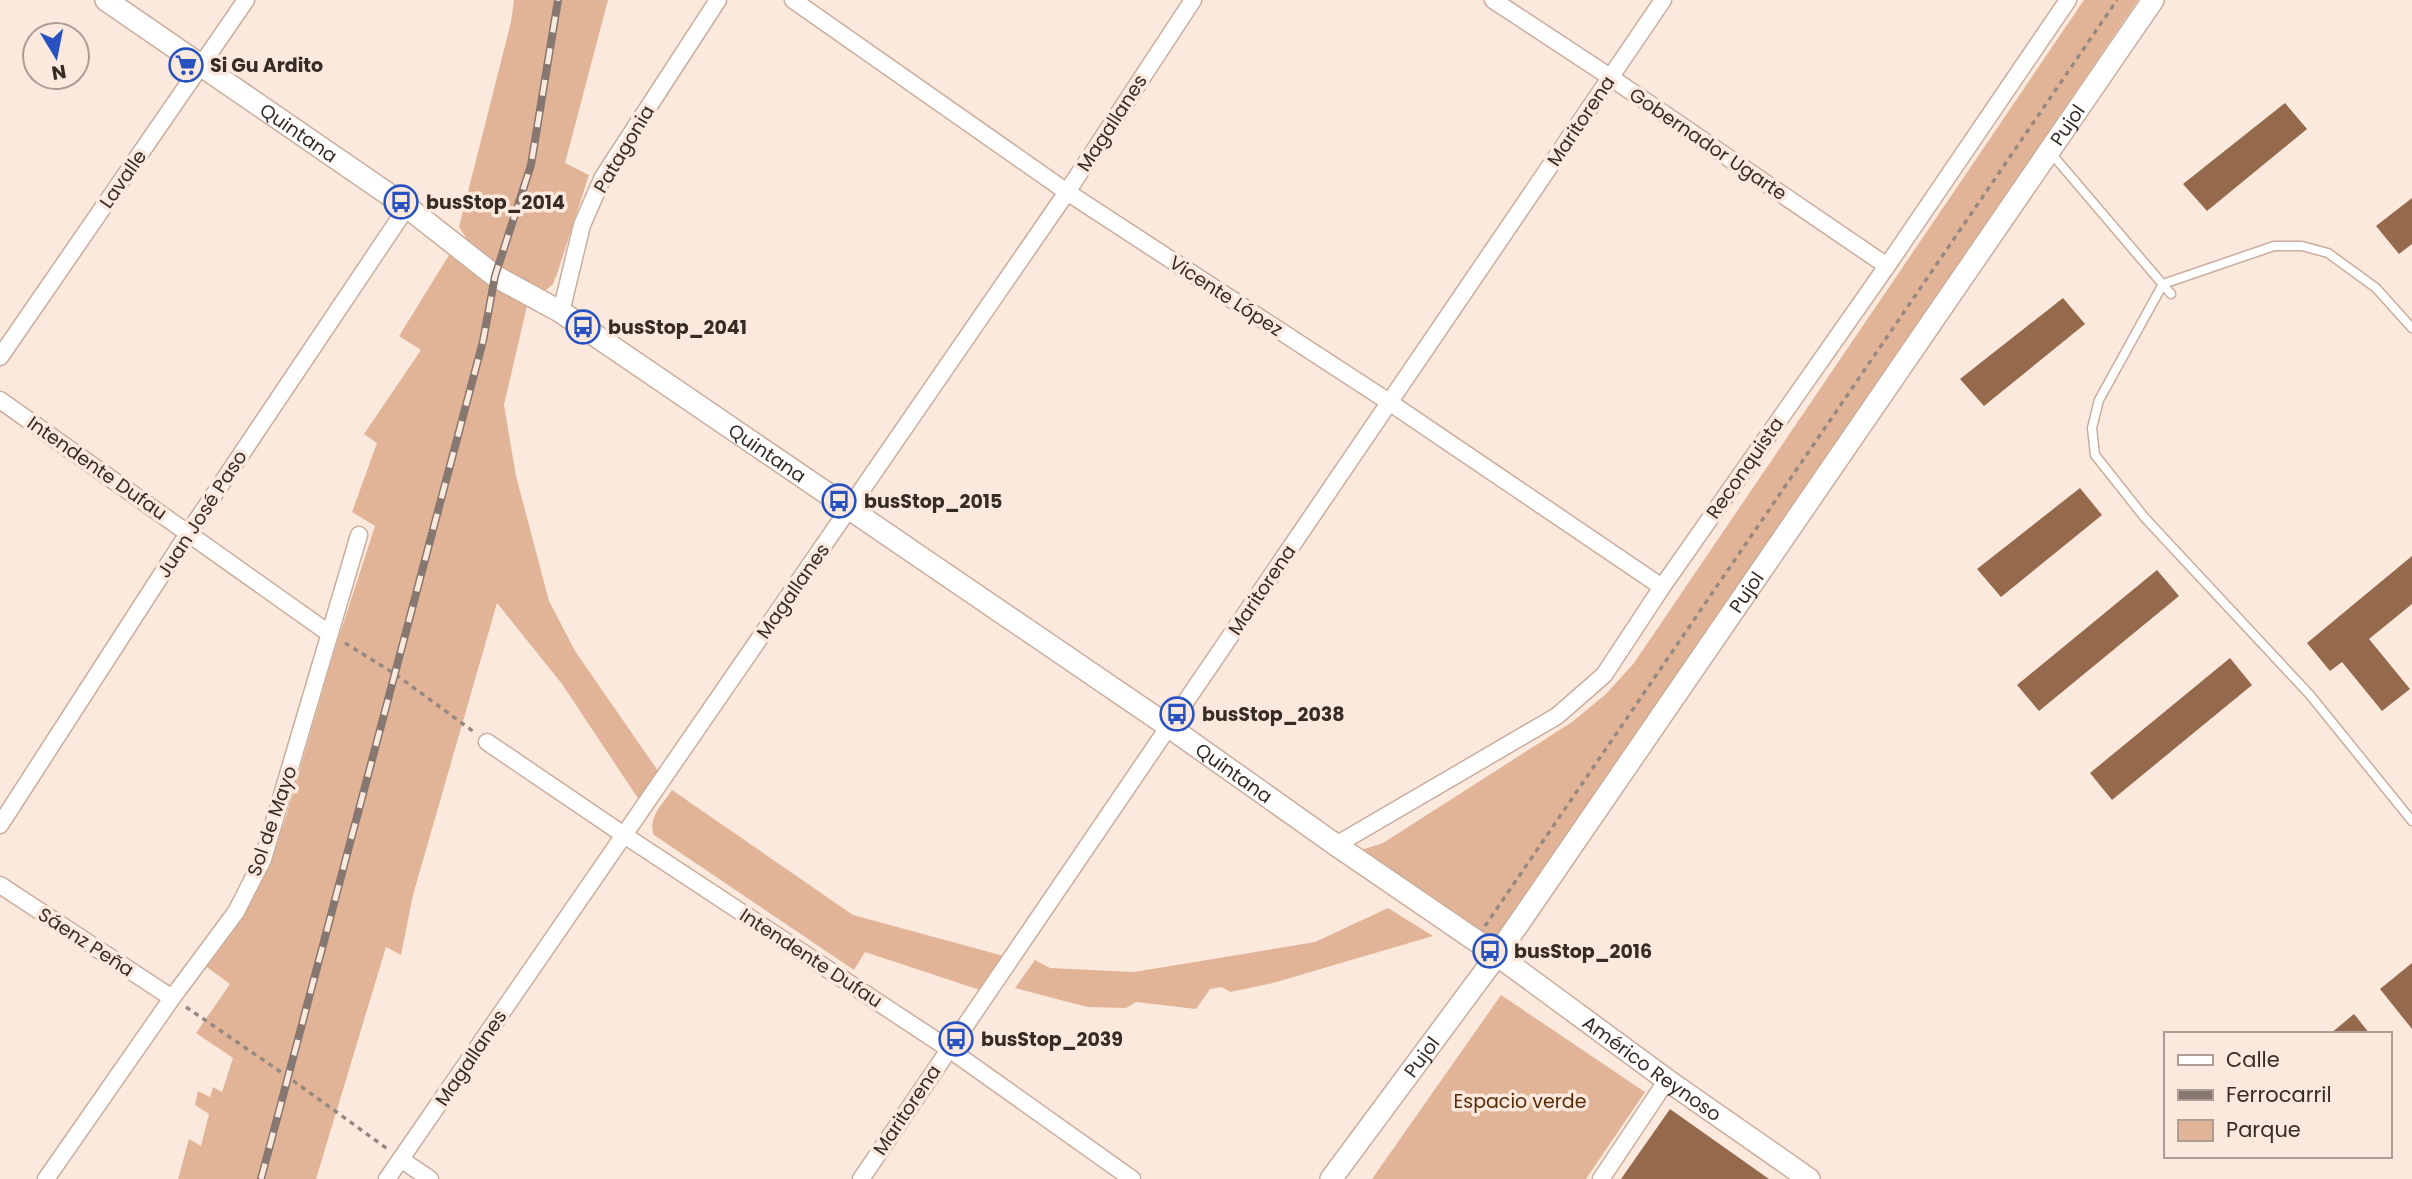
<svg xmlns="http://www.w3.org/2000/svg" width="2412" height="1179" viewBox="0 0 2412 1179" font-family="Poppins,sans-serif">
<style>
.green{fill:#e2b497}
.building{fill:#95694c}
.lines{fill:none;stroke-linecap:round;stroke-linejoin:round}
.lane-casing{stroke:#caad9c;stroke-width:11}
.street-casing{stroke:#caad9c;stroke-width:19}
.secondary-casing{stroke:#caad9c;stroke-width:24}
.path{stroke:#978980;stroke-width:3.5;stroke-dasharray:5 5;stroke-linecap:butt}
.lane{stroke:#fff;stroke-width:8}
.street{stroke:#fff;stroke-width:16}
.secondary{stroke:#fff;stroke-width:21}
.rail-casing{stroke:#867870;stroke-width:8}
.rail{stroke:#fbe9de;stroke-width:5;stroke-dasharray:16;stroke-linecap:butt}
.labels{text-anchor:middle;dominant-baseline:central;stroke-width:7;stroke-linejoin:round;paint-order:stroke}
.poi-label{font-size:19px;font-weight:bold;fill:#372c25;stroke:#fbe9de;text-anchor:start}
.street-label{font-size:19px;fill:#372c25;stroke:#fbe9de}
.park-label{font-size:19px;fill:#582b05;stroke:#fbe9de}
</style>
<rect width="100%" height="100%" fill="#fbe9de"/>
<path class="green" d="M514,0H608L565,163L589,175L557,274L553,284L545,291H533L508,275L468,241L459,227L511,22Z
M2084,0H2138L1505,931L1497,938L1484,939L1358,851L1383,843L1572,722L1606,694L1634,663Z
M451,252L527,306L504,405L516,476L549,601L575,651L658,771L639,800L562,684L497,603L413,895L401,955L386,947L316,1179H178L189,1139L201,1146L209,1114L195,1105L198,1091L210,1097L213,1087L222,1092L233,1058L196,1033L230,984L204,965L267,869L285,820L335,649L375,526L352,512L377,443L364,434L421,350L399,336Z
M672,790L853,915L1004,956L980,990L865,952L854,970L654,835C647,817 663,804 672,790Z
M1388,908L1433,936L1273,983L1230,992L1222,987L1210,989L1196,1009L1136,1002L1126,1008L1087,1007L1015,988L1035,960L1050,968L1134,972L1315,942Z
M1501,995L1645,1092L1586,1179H1372Z"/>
<path class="building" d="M2285,103L2307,129L2207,211L2183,184Z
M2412,198V244L2399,254L2376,226Z
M2063,298L2085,324L1984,406L1960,379Z
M2080,488L2102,515L2001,597L1977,569Z
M2412,556V604L2369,639L2410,689L2382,711L2342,662L2330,671L2307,643Z
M2157,570L2179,596L2039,711L2017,685Z
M2230,658L2252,685L2112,800L2090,773Z
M2412,963V1029L2380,989Z
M2354,1014L2370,1034H2330Z
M1670,1109L1769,1179H1621Z"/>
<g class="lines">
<defs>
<path id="lane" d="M2050,152L2171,294
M2412,328L2376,288L2328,253L2302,246H2274L2163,284L2099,400L2092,428L2095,455L2145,518L2310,695L2412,821"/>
<path id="street" d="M793,0L1067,192L1389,402L1662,587
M1493,0L1610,77L1887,266
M561,312L582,225L603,177L718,0
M0,357L246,0
M0,400L330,634
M487,742L624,835L949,1049L1132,1179
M0,825L189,532L407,207
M1336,845L1557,716L1604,675L1662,587L1887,266L2068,0
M0,885L172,998
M402,1160L430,1179
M46,1179L172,998L236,912L263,859L359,535
M387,1179L1067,192L1193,0
M861,1179L1663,0
M1601,1179L1667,1080"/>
<g id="secondary">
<path id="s1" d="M106,0L407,207L495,276L561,312L1168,726L1336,845L1497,955L1667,1080L1809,1179"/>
<path id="s2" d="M1331,1179L1497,955L2153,0"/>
</g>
</defs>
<use href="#lane" class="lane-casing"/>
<use href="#street" class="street-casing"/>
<use href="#secondary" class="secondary-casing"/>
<path class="path" d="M345,643L395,674L474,732
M1485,926L2117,0
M186,1007L288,1077L389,1150"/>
<use href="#lane" class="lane"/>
<use href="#street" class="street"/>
<use href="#secondary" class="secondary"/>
<defs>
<path id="rail" d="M261,1179L483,341L495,276L531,165L558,0"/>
</defs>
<use href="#rail" class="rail-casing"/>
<use href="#rail" class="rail"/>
</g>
<defs>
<symbol id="supermarket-ring" viewBox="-11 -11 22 22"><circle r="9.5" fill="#fbe9de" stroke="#2752c0" stroke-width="1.5"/><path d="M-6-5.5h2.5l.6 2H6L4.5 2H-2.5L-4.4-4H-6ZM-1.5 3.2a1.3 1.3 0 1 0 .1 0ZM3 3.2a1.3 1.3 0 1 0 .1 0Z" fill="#2752c0"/></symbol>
<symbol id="bus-ring" viewBox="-11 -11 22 22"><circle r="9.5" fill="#fbe9de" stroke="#2752c0" stroke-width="1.5"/><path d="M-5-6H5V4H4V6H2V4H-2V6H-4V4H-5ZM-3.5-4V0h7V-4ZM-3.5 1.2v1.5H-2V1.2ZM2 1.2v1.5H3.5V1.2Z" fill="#2752c0"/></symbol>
</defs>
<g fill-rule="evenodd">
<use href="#supermarket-ring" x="167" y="46" width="38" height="38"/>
<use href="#bus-ring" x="382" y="183" width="38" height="38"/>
<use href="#bus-ring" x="564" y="308" width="38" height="38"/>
<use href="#bus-ring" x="820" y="482" width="38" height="38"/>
<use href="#bus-ring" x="1158" y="695" width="38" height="38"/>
<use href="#bus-ring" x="1471" y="932" width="38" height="38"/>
<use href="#bus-ring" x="937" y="1020" width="38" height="38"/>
</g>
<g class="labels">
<g class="poi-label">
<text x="210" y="65">Si Gu Ardito</text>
<text x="426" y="202">busStop_2014</text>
<text x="608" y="327">busStop_2041</text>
<text x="864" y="501">busStop_2015</text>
<text x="1202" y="714">busStop_2038</text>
<text x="1514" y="951">busStop_2016</text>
<text x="981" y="1039">busStop_2039</text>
</g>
<g class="street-label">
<text transform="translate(1581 121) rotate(-56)">Maritorena</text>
<text transform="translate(1112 123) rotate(-57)">Magallanes</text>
<text stroke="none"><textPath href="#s2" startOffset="1286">Pujol</textPath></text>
<text stroke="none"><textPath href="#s1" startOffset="234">Quintana</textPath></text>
<text transform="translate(1708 144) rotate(34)">Gobernador Ugarte</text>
<text transform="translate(624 149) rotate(-59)">Patagonia</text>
<text transform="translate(123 179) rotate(-55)">Lavalle</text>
<text transform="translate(1226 296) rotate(33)">Vicente López</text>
<text stroke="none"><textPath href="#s1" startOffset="802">Quintana</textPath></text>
<text transform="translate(97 468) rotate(35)">Intendente Dufau</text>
<text transform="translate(1745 468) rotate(-55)">Reconquista</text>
<text transform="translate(202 514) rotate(-57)">Juan José Paso</text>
<text transform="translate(1262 590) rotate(-56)">Maritorena</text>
<text transform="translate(793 591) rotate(-55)">Magallanes</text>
<text stroke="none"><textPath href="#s2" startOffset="719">Pujol</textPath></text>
<text stroke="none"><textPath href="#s1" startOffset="1368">Quintana</textPath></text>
<text transform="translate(272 821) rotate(-71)">Sol de Mayo</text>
<text transform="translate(86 942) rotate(33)">Sáenz Peña</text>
<text transform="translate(811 958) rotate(33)">Intendente Dufau</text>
<text stroke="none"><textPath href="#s2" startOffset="152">Pujol</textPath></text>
<text transform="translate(471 1058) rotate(-56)">Magallanes</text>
<text stroke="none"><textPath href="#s1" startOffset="1880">Américo Reynoso</textPath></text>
<text transform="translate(907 1110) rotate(-56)">Maritorena</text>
</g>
<g class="park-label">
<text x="1520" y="1101">Espacio verde</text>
</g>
</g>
<rect x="2164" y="1032" width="228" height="126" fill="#fbe9de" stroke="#ad9d94" stroke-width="2"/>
<rect x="2178" y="1055" width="35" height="10" fill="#ffffff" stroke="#ad9d94" stroke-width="2"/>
<text x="2226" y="1067" font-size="21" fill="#372c25">Calle</text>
<rect x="2178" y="1090" width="35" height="10" fill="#867870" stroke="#ad9d94" stroke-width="2"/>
<text x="2226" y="1102" font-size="21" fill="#372c25">Ferrocarril</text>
<rect x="2178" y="1120" width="35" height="21" fill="#e2b497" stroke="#ad9d94" stroke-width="2"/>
<text x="2226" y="1137" font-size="21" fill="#372c25">Parque</text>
<g transform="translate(56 56) rotate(170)"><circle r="33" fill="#fbe9de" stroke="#ad9d94" stroke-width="2"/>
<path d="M0-5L12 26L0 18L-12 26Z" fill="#2752c0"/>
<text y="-10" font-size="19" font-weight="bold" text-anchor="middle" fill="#372c25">N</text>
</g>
</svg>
